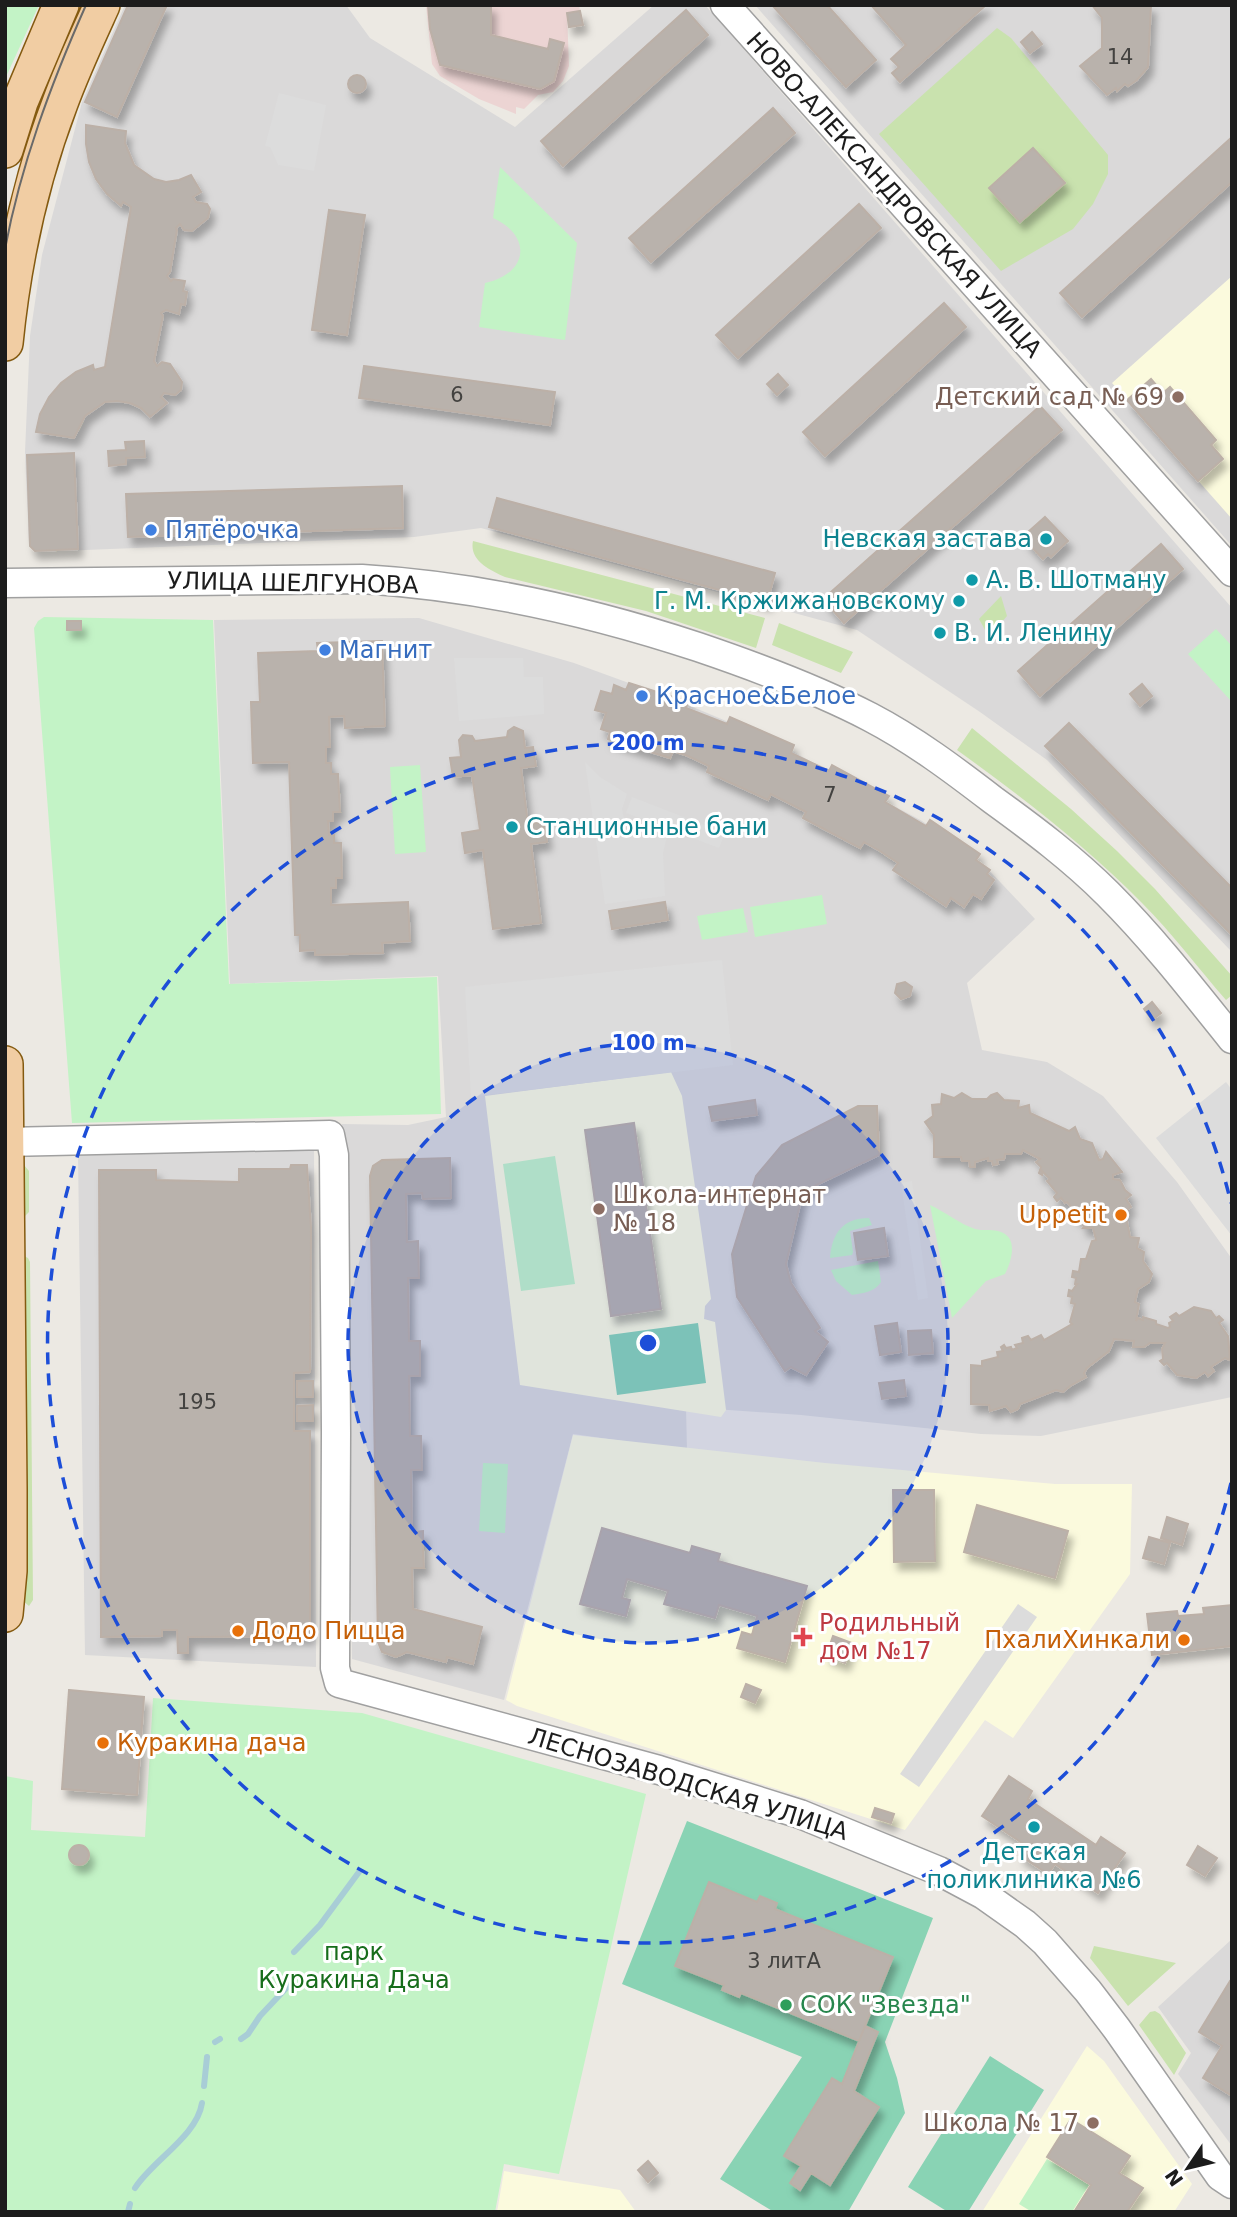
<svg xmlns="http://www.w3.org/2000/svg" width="1237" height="2217" viewBox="0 0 1237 2217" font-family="'DejaVu Sans',sans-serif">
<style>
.residential{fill:#dad9d9}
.commercial{fill:#ecd4d3}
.education{fill:#fbfadd}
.grass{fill:#c9e2ae}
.park{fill:#c3f3c6}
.pitch{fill:#89d3b4}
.parking{fill:#dcdcdc}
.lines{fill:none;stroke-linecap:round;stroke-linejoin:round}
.stream{stroke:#a8cdd6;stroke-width:6}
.building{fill:#b9b2ac;stroke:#bcb0a7;stroke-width:2;filter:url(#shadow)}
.minor-casing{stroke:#a0a0a0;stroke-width:31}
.major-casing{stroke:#845a10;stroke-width:38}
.minor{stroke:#fff;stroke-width:28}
.major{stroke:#f1cda3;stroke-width:35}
.tram{stroke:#6a6a6a;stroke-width:2}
.ring{fill:none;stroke:#1d4ed8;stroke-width:3.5;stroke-dasharray:12 9}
.education-dot{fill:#8d6e63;stroke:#fff;stroke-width:2.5}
.shop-dot{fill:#3f7fe0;stroke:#fff;stroke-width:2.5}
.culture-dot{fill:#0f9aa8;stroke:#fff;stroke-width:2.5}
.food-dot{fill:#e8710a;stroke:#fff;stroke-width:2.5}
.health-dot{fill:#e0444e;stroke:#fff;stroke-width:2.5}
.leisure-dot{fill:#2e9e5b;stroke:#fff;stroke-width:2.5}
.labels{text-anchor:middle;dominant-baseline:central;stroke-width:6;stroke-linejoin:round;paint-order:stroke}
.number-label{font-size:21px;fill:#434240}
.street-label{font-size:24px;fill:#1c1c1c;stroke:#fff}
.education-label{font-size:24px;fill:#785e54;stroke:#fff;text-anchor:end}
.shop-label{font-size:24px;fill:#366cbe;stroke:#fff;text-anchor:start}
.culture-label{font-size:24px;fill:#0d838f;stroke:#fff;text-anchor:start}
.food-label{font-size:24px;fill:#c56008;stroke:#fff;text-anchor:end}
.health-label{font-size:24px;fill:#be3a42;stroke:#fff;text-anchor:start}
.park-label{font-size:24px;fill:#176d1b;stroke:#fff}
.leisure-label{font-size:24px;fill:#27864d;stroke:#fff;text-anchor:start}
.centre{fill:#1d4ed8;stroke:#fff;stroke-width:3.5}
.ring-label{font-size:21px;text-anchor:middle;font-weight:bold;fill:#1d4ed8;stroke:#fff;stroke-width:6;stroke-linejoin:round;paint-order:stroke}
</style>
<defs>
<filter id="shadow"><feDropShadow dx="4.5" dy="8" stdDeviation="3.5" flood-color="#0004"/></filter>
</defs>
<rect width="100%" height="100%" fill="#ece9e3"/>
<path class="residential" d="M125,5H346L370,38L515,127L654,5H705L1232,608V952L1047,760L980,712L857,630L481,528L414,537L35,552L29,545L25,452L30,336L42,255L82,102Z
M755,5H1232V546Z
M419,618L574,663L681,702L771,740L922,821L986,867L1035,919L967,983L982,1050L1047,1062L1103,1096L1177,1182L1232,1259V1397L1041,1436L981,1434L801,1415L686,1407L687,1450L573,1434L504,1700L352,1659L342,1124L408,1125L446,1117L438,976L230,984L214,620Z
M314,1147L316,1667L85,1655L78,1155Z
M1232,1939V2146L1178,2074L1191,2053L1158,2007Z"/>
<path class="commercial" d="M426,5H579L580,11L567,13L569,66L563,81L553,92L538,95L524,109L516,107V114L479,99L440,76L432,64Z"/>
<path class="education" d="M1232,276V519L1112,383Z
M671,1072L682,1096L711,1299L705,1306L704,1319L715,1322L726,1410L721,1417L520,1385L485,1096Z
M573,1435L825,1463L1055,1484H1132L1130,1574L1013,1738L985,1720L905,1830L517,1706L506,1700Z
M1087,2046L1104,2061L1192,2184L1174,2212H982Z
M504,2171L620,2190L636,2212H497Z"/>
<path class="grass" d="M997,28L1011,38L1108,155V174L1093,204L1073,229L1001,271L879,134Z
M473,541L765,618L756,648L646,611L505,577C489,570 469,560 473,541Z
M1001,596L1007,616L989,637L979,619Z
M779,623L853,652L841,673L772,645Z
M972,728L1071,809L1117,851L1155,889L1232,976V995L1226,1000C1198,968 1172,933 1142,903C1086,846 1022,797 957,750Z
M24,1165L29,1171V1212L24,1217L21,1216V1166Z
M24,1256L28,1258L30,1262L33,1600L29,1606L22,1600Z
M1094,1946L1176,1963L1128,2006L1090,1958Z
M1155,2011L1160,2014L1186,2053L1174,2075L1139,2025L1150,2012Z"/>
<path class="park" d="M5,5H39L5,79Z
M500,167L577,243L565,340L479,327L485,283C528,274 533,236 493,218Z
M44,617L213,620L229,984L437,977L441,1114L72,1123L34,628L38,621Z
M1216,629L1232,646V702L1188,654Z
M420,765L426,852L395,854L390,767Z
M822,895L827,924L755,937L750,907Z
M743,908L748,932L702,940L697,916Z
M555,1156L575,1284L521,1291L503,1164Z
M930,1205C945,1212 960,1224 975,1229C982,1231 991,1229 998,1231C1019,1236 1012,1260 1005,1274L986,1281L952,1318Z
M869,1218L872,1225L850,1231L853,1252L852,1255L830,1258C832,1233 843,1218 869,1218Z
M878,1261L881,1282C875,1292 863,1293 852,1295L836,1281L831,1270Z
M483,1463L508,1464L505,1533L479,1531Z
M153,1698L362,1713L646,1794L559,2174L504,2164L495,2212H5V1776L33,1781L31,1830L145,1837Z
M1047,2159L1089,2185L1072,2212H1032L1019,2204Z"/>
<path class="pitch" d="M698,1323L706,1383L617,1395L609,1335Z
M687,1821L933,1918L885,2042L897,2078L905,2113L848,2212H774L720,2179L802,2057L622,1984Z
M990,2056L1044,2090L968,2212H948L908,2187Z"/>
<path class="parking" d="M279,93L326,105L314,171L278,165L270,147L265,146Z
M454,658H523L524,677H543L544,714L459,721Z
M585,762L600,777L627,794L622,809L627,833L634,830L633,825L635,820L668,832L663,853L665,896L605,904Z
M632,797L725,833L719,848L626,813Z
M722,960L733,1065L471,1097L465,987Z
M1226,1082L1232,1090V1236L1156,1138Z
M912,1181L928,1298L918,1300L901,1183Z
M1018,1604L1037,1617L919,1787L900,1774Z"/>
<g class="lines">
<path class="stream" d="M294,1952L320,1925L359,1872
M241,2039L248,2034L260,2016L292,1982L293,1977
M215,2042L220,2039
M204,2086L207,2057
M135,2188C153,2160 197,2136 202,2103
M128,2212L130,2204"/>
</g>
<path class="building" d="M128,5H167L117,117L85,102Z
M428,5H491V35L548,49L550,39L564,43L554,81L540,89L440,65L430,29Z
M772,5H827L876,60L846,87Z
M871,5H986L900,82L892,73L899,67L891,59L906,45Z
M1151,5L1148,67L1137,80L1128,86L1125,84L1117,91L1116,88L1107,95L1080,66L1102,48V18L1092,5Z
M686,10L708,35L563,166L541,141Z
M580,11L583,25L569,27L567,13Z
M1032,32L1042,44L1030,53L1021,42Z
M348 84a9 9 0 1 1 18 0a9 9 0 1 1-18 0Z
M773,108L795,133L651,262L629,238Z
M86,125L126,131L125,143L134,165L154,179L166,182L179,180L191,175L201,192L193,197L196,202L207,204L210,209L208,218L192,231L184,230L180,224L176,228L177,230L170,272L167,276L171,281L173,279L185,281L183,291L187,292L185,305L181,304L179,314L166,310L161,313L163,316L154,361L157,366L162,362L170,364L182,382L181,390L175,395L164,393L161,397L167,403L150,417L141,408L130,403L117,401L105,402L85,416L74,438L36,432L40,414L49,397L61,383L76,372L93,365L94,370L105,367L131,207L123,202L121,206L107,194L96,179L89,162L86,144Z
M1232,137V182L1082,317L1060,293Z
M1033,148L1065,183L1020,222L989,188Z
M859,204L881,228L738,358L716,335Z
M329,210L365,215L347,335L312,330Z
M944,303L966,327L825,456L803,432Z
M364,366L555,392L550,425L359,398Z
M778,374L788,385L777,395L767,384Z
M1151,379L1163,393L1170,387L1216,440L1211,445L1223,459L1198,481L1127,400Z
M1040,406L1062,430L844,623L823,599Z
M144,441L145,457L126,458V464L109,466L108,451L126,450L125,442Z
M74,453L78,549L35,551L30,546L27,455Z
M402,486L403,528L128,537L126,494Z
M497,498L775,573L767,603L489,527Z
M1045,517L1068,541L1051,557L1048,554L1043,559L1025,540L1031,535L1028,532Z
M1161,544L1183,569L1040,696L1018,671Z
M67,621H81V630H67Z
M382,641L385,726L345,728L344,716L329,717L330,747H326V763H331V774H338L340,812H333V821H328L329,835H334V843H341L342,878H336V888H331V905L408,902L410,941L382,943L383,953L315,955V950L300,951V935H295L289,762L253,763L251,702H260L258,653L318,651L317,643Z
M629,683L688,702L686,708L727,724L730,717L794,745L791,753L829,771L832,765L889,796L885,802L926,826L930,820L980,854L976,860L990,870L987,874L994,880L981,899L973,894L964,907L951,898L946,906L893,870L898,863L880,851L864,842L860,848L803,818L806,812L771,794L768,800L707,772L709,766L688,756L673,751L670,758L608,739L610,732L601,729L606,713L595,710L601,691L612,694L614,685L626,690Z
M1142,684L1152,696L1140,706L1130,694Z
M1069,723L1232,888V935L1045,746Z
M514,727L523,731L525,748L533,747L536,766L521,768L528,824L544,822L547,842L531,844L541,923L493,929L483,850L465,853L462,833L480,830L472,775L453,777L450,758L461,757L459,740L463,735L472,736L475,741L507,737L508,731Z
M665,902L668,920L612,929L609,911Z
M905,982L912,987L910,996L901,999L895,993L897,984Z
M1152,1002L1161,1013L1152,1020L1144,1009Z
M962,1093L972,1099H987L991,1095L997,1093L1004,1100L1019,1101L1018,1108L1029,1105L1030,1113L1069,1131L1075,1127L1080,1139L1092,1143L1099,1160L1103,1159L1106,1152L1122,1172L1113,1175V1179L1120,1180L1125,1190L1131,1195L1126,1199L1131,1207L1125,1211L1130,1237L1139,1238L1137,1248L1144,1252L1143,1261L1152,1274L1149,1282L1138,1289L1135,1302L1139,1304L1136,1321L1138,1318L1143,1320V1317L1156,1321V1324L1168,1328L1170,1327L1169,1323L1173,1321L1170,1317L1176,1313L1179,1316L1194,1307L1211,1311L1216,1318L1219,1316L1223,1320L1219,1323L1228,1336L1230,1360L1225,1358L1211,1367L1214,1371L1208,1376L1205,1372L1196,1378L1177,1375L1167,1363L1164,1365L1160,1361L1163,1359L1162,1349L1165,1343H1150L1144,1347H1133L1134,1341L1114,1339L1109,1351L1087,1368L1084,1373L1086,1377L1070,1386L1063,1392L1056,1390L1020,1404L1018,1409L1011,1412L1006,1406L990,1411L989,1405L971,1404V1365L982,1366V1361L998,1357L997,1352L1003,1351L1001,1347L1004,1345L1006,1348L1011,1347L1012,1350L1017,1348L1015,1345L1023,1343L1022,1338L1028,1336L1031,1340L1041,1335L1044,1340L1072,1324L1070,1322L1075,1304L1071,1303L1072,1297L1068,1296L1069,1290L1072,1291L1077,1284H1075L1076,1278L1072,1277L1073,1271L1079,1272L1081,1259H1086L1092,1241L1096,1240L1093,1228H1083L1086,1224L1083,1225L1081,1216L1075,1217V1211L1067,1202L1065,1203L1061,1198L1057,1201L1054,1197L1057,1193L1047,1181L1050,1179L1042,1171V1175L1039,1173L1041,1167L1036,1162L1040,1159L1023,1150L1021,1154H1005L1004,1159L997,1160L998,1164L993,1165L992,1161H988V1158L975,1162V1167H970L969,1161H962L961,1157H934V1135L925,1122L933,1116L932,1105L941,1104L942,1094L954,1098Z
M755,1100L757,1115L712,1121L709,1107Z
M858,1106H877L879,1155L810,1188L802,1196L786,1264L791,1283L820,1328L815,1331L828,1342L806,1375L791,1367L785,1371L737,1297L732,1254L756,1176L782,1145Z
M634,1123L661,1309L611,1316L585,1130Z
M450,1158L451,1198L423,1199L422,1193L406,1194L407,1242L418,1241L419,1278H408L409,1341H420V1376H409L410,1436H421L422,1470H411L412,1532L423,1531V1550L424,1568H412L413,1609L482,1627L473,1664L447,1657L446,1662L407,1652L396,1657L382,1652L378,1642L370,1176L373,1166L382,1160Z
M291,1165H307L311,1228L310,1372L294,1373V1431H310V1636L188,1637V1653H178L177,1630H162V1636L101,1637L99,1170H156V1180L239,1182V1169H290Z
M884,1228L888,1256L858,1260L854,1233Z
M897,1323L901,1352L880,1355L875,1326Z
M931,1330L933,1353L909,1355L908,1331Z
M904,1380L906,1396L882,1399L879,1383Z
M297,1381H313V1397H297Z
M313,1405V1421H297V1406Z
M893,1490H934L935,1561L894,1562Z
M977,1505L1068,1531L1055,1578L964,1552Z
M1167,1517L1188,1524L1182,1545L1161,1538Z
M602,1528L690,1553L692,1546L720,1554L718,1561L807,1586L785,1662L737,1648L742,1632L752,1635L757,1616L719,1605L715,1618L664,1604L668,1591L627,1579L622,1598L630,1600L626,1616L580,1604Z
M1149,1537L1170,1543L1164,1564L1143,1558Z
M1232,1605V1646L1152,1655L1147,1614L1177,1611L1178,1616L1204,1614L1203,1608Z
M833,1636L852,1643L845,1663L826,1656Z
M746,1684L761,1690L755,1703L741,1697Z
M69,1690L144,1697L137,1795L62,1789Z
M1009,1776L1032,1791L1028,1799L1096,1845L1101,1837L1125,1853L1098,1893L1055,1864L1048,1874L1019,1855L1025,1845L982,1816Z
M875,1808L894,1814L891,1823L872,1817Z
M69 1855a10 10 0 1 1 20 0a10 10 0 1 1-20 0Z
M1198,1846L1217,1858L1205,1876L1187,1865Z
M709,1882L757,1902L760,1896L777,1903L775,1909L893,1957L859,2041L741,1993L739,1997L722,1990L724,1985L675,1966Z
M1230,1981L1232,1982V2096L1203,2078L1222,2046L1199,2032Z
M865,2026L878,2032L854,2091L879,2107L830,2185L811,2173L800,2190L790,2183L801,2166L784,2156L832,2078L842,2084Z
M1071,2119L1130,2156L1119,2173L1143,2188L1127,2212H1074L1091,2185L1047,2157Z
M648,2161L658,2173L648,2182L638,2170Z"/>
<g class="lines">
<defs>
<path id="minor" d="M725,5L1232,572
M5,583L362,579C477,586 589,611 698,647C757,667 816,689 870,717C914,740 954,770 993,800C1033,829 1073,859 1108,894C1153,939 1192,989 1232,1039
M5,1142L330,1135L334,1155L336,1432L335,1668L339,1683L659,1770L800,1814L939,1871L984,1895L1025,1924L1045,1942L1088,1991L1117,2029L1220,2176L1232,2184"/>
<path id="major" d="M5,150L20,102L61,5
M5,343C13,263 31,179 60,103C72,70 87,38 102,5
M5,1064L9,1490V1571L5,1614"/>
</defs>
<use href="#minor" class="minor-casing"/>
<use href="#major" class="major-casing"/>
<use href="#minor" class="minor"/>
<use href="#major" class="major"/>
<path class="tram" d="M5,249C21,164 51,84 86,5"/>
</g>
<circle cx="648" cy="1343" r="300" fill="#1d4ed8" fill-opacity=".12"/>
<g class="ring">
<circle cx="648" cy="1343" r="300"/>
<path d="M1231 1483A600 600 0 1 1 1231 1203"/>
</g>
<g class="education-dot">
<circle cx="1178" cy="397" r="7"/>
<circle cx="599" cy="1209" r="7"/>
<circle cx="1093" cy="2123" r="7"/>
</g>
<g class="shop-dot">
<circle cx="151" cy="530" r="7"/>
<circle cx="325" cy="650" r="7"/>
<circle cx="642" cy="696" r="7"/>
</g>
<g class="culture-dot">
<circle cx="1046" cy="539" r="7"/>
<circle cx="972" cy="580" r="7"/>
<circle cx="959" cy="601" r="7"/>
<circle cx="940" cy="633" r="7"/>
<circle cx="512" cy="827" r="7"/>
<circle cx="1034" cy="1827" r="7"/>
</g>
<g class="food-dot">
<circle cx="1121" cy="1215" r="7"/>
<circle cx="238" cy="1631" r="7"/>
<circle cx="1184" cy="1640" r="7"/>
<circle cx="103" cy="1743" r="7"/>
</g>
<path class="health-dot" d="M799.5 1626.5h7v7h7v7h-7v7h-7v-7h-7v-7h7z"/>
<circle class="leisure-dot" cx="786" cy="2005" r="7"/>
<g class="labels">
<g class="number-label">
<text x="1120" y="57">14</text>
<text x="457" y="395">6</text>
<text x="830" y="795">7</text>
<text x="197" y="1402">195</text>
<text x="784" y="1961">3 литА</text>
</g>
<g class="street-label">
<text transform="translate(894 195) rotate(48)">НОВО-АЛЕКСАНДРОВСКАЯ УЛИЦА</text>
<text transform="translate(293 583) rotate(1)">УЛИЦА ШЕЛГУНОВА</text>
<text transform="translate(688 1784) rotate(17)">ЛЕСНОЗАВОДСКАЯ УЛИЦА</text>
</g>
<g class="education-label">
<text x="1164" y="397">Детский сад № 69</text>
<text x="613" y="1195" text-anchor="start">Школа-интернат<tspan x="613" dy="28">№ 18</tspan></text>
<text x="1079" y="2123">Школа № 17</text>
</g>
<g class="shop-label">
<text x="165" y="530">Пятёрочка</text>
<text x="339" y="650">Магнит</text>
<text x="656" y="696">Красное&amp;Белое</text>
</g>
<g class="culture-label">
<text x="1032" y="539" text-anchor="end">Невская застава</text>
<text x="986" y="580">А. В. Шотману</text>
<text x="945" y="601" text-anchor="end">Г. М. Кржижановскому</text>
<text x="954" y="633">В. И. Ленину</text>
<text x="526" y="827">Станционные бани</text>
<text x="1034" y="1852" text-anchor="middle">Детская<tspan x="1034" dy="28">поликлиника №6</tspan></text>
</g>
<g class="food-label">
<text x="1107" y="1215">Uppetit</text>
<text x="252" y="1631" text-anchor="start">Додо Пицца</text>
<text x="1170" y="1640">ПхалиХинкали</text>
<text x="117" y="1743" text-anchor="start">Куракина дача</text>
</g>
<g class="health-label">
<text x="819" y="1623">Родильный<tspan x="819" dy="28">дом №17</tspan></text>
</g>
<g class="park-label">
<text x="354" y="1952">парк<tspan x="354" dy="28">Куракина Дача</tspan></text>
</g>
<g class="leisure-label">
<text x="800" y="2005">СОК "Звезда"</text>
</g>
</g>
<circle cx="648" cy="1343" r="10" class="centre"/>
<g class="ring-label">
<text x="648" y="750">200 m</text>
<text x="648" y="1050">100 m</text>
</g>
<rect width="1237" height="2217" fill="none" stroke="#1c1c1c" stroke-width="14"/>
<g transform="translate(1188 2168) rotate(235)" stroke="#ffffff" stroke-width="5" paint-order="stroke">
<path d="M0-5L12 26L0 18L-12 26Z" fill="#1c1c1c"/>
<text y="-10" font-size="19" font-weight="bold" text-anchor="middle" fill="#1c1c1c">N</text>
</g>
</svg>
